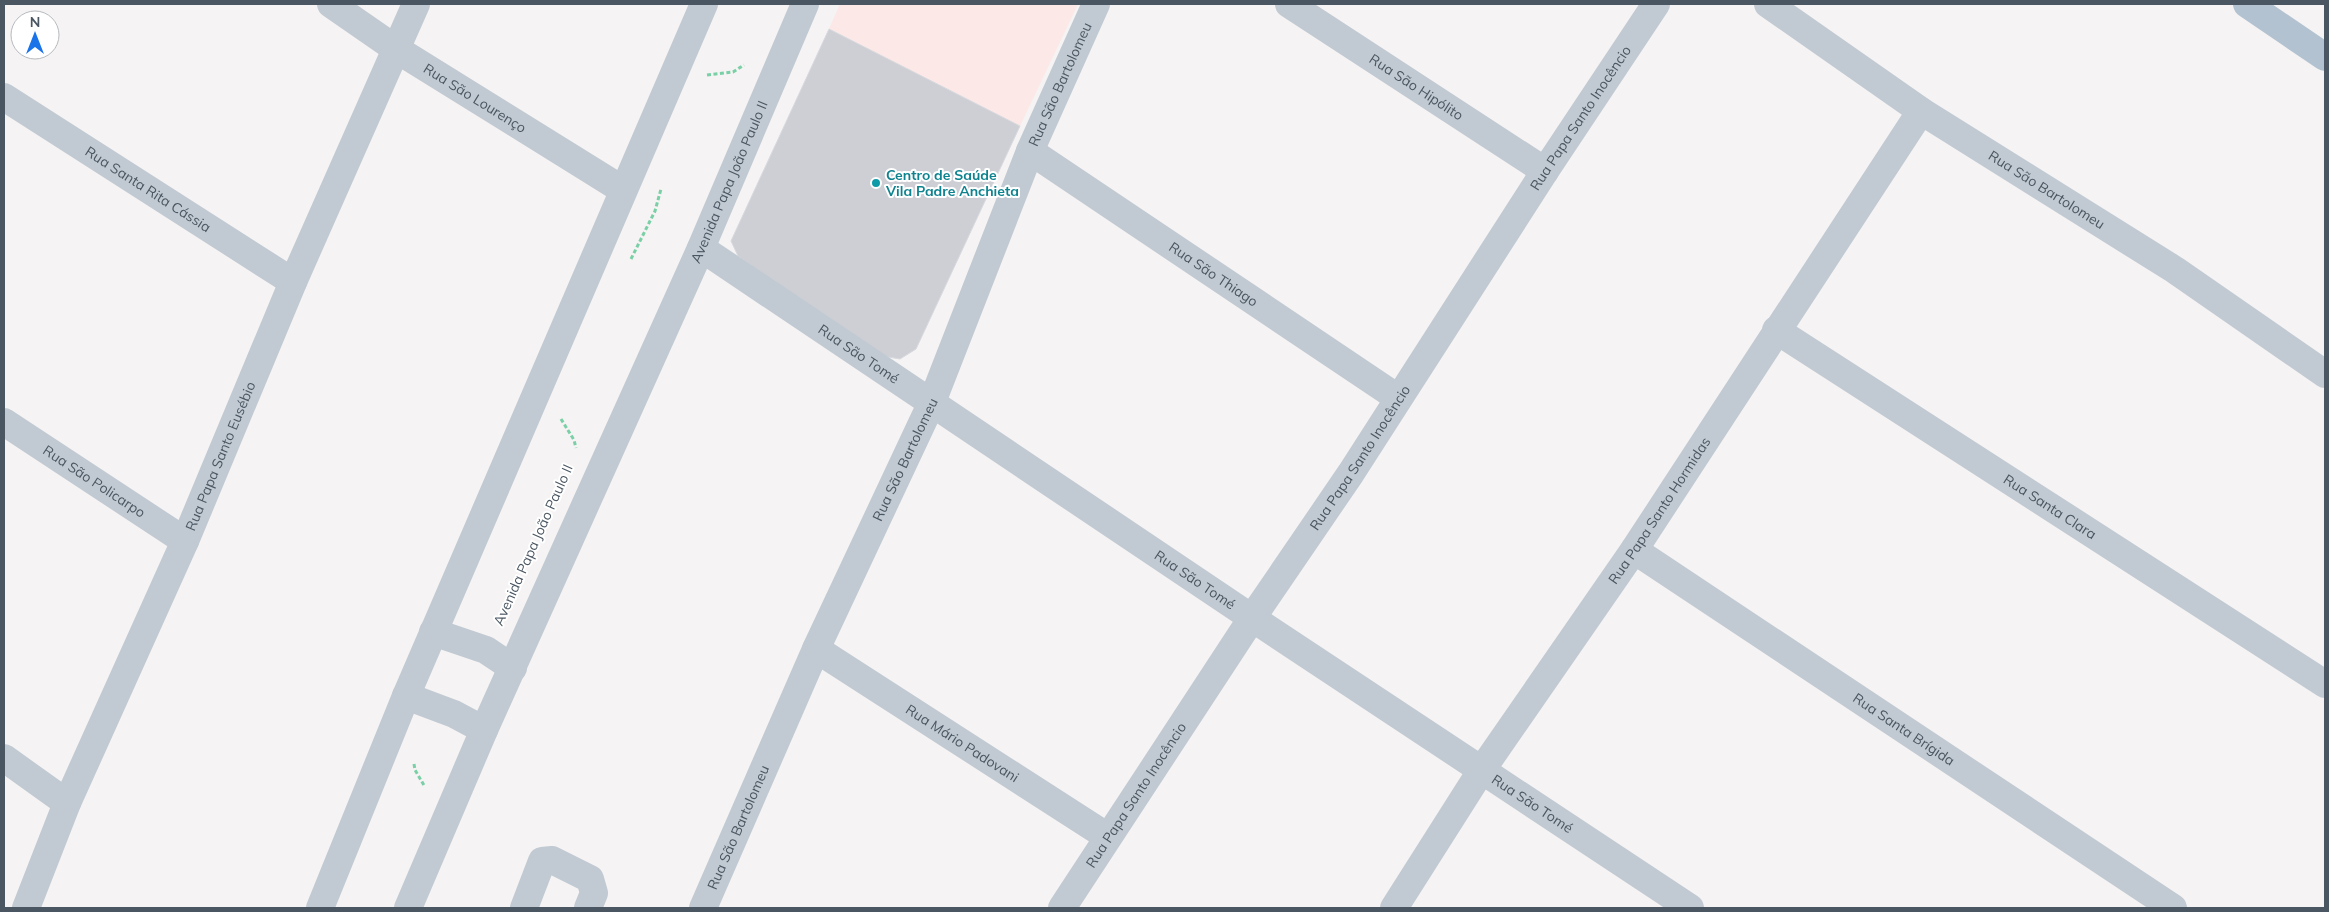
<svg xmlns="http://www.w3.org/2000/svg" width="2329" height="912" viewBox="0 0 2329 912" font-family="Mulish,sans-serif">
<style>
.medical{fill:#fce8e6}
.building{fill:#cdcfd5;stroke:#d7d9de}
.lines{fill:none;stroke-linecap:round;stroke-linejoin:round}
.path{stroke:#7ad0a6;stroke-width:3;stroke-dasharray:4 2.5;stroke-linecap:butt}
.minor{stroke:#c1cad2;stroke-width:28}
.major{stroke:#b3c2d1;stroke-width:28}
.culture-dot{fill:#0f9aa8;stroke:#fff;stroke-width:2}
.labels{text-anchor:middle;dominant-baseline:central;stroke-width:4;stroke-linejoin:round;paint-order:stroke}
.street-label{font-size:14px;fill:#4a5661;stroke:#fff}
.culture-label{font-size:14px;font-weight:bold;fill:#0d838f;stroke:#fff;text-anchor:start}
</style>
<rect width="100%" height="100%" fill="#f5f3f3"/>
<path class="medical" d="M840,4H1078L1020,126L829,29Z"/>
<path class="building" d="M829,29L1020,126L916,349L900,359L871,354L738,256L731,241Z"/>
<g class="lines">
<path class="path" d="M2324,4H2325
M707,75L733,72L744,65
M631,259L655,211L661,189
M561,419L574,440L576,448
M414,764L415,770L425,787"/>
<g class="minor">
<path id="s1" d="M331,4L396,49L623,190"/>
<path id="s2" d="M1289,4L1545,171"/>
<path id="s3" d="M1768,4L1921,111L2175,270L2325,374"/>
<path id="s4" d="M4,97L293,282"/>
<path id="s5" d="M1030,151L1398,398"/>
<path id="s6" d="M701,248L1252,618L1690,908"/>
<path id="s7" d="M1776,330L2325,684"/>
<path id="s8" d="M4,422L185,541"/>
<path id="s9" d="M1634,550L2173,908"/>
<path d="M433,632L486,650L513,668"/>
<path id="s10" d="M816,649L1108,837"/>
<path d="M406,696L454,714L484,730"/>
<path d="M4,758L67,803"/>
<path id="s11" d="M26,908L67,803L185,541L293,282L416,4"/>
<path d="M320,908L406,696L704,4"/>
<path id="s12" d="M408,908L484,730L701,248L805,4"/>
<path d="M524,908L542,861L552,860L590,879L594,893L588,908"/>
<path id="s13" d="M703,908L816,649L932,402L1030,151L1096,4"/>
<path id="s14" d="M1062,908L1252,618L1351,473L1545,171L1656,4"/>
<path id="s15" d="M1394,908L1481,771L1634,550L1921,111"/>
</g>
<path class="major" d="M2247,4L2325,57"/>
</g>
<circle class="culture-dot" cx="876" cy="183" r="5"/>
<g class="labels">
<g class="street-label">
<text stroke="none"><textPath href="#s13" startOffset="898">Rua São Bartolomeu</textPath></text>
<text stroke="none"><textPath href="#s2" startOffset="152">Rua São Hipólito</textPath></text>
<text stroke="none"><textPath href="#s1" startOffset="172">Rua São Lourenço</textPath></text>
<text stroke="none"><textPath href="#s14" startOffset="945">Rua Papa Santo Inocêncio</textPath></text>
<text stroke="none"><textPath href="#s12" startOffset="794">Avenida Papa João Paulo II</textPath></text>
<text stroke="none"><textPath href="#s4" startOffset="171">Rua Santa Rita Cássia</textPath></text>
<text stroke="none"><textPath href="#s3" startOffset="335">Rua São Bartolomeu</textPath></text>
<text stroke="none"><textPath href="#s5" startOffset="221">Rua São Thiago</textPath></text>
<text stroke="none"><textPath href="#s6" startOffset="190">Rua São Tomé</textPath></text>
<text stroke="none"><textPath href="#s11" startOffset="492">Rua Papa Santo Eusébio</textPath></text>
<text stroke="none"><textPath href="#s14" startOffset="540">Rua Papa Santo Inocêncio</textPath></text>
<text stroke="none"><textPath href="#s13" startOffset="492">Rua São Bartolomeu</textPath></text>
<text stroke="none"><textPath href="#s8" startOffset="108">Rua São Policarpo</textPath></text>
<text stroke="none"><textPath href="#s7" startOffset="326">Rua Santa Clara</textPath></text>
<text stroke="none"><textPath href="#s15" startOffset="478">Rua Papa Santo Hormidas</textPath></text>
<text transform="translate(533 545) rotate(-66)">Avenida Papa João Paulo II</text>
<text stroke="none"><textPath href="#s6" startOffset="595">Rua São Tomé</textPath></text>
<text stroke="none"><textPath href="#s9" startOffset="324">Rua Santa Brígida</textPath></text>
<text stroke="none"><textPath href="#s10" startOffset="174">Rua Mário Padovani</textPath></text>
<text stroke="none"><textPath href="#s14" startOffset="135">Rua Papa Santo Inocêncio</textPath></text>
<text stroke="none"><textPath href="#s6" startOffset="1000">Rua São Tomé</textPath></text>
<text stroke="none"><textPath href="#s13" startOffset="88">Rua São Bartolomeu</textPath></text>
</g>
<g class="culture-label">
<text x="886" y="175">Centro de Saúde<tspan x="886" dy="16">Vila Padre Anchieta</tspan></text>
</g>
</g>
<rect width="2329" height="912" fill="none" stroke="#4a5661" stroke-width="10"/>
<g transform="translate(35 35)"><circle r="24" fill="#ffffff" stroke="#b7bbc0"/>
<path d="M0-4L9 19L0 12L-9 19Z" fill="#1a73e8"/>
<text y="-8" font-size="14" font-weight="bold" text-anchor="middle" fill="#4a5661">N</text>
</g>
</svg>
